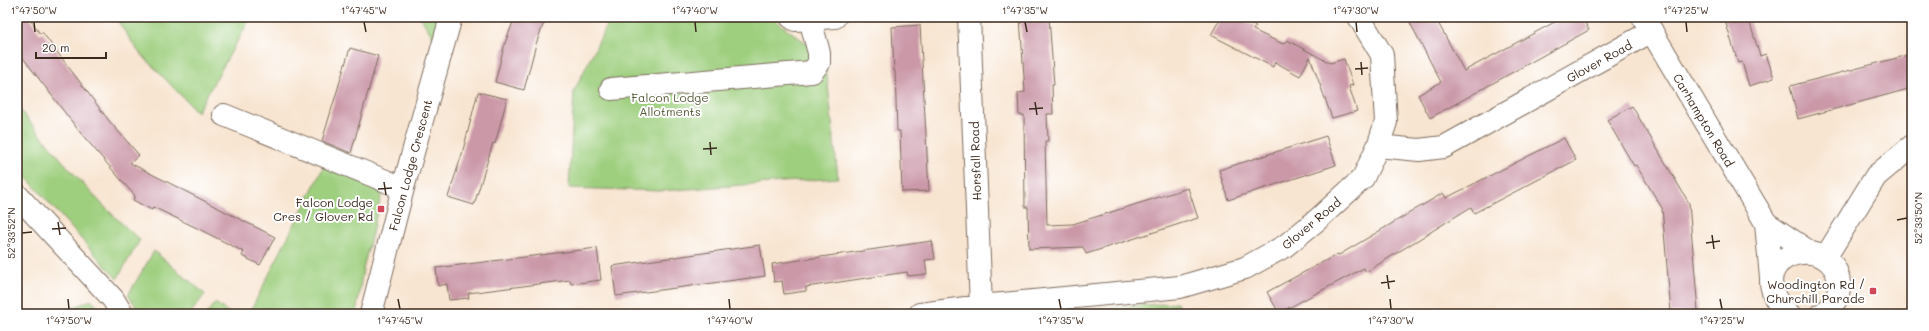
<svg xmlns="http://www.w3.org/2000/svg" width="1929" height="331" viewBox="0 0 1929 331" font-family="Mali,sans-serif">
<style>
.green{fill:#9ecf7e;stroke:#6c7c4e}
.building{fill:#cb98a8}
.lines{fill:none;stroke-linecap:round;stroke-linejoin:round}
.minor-casing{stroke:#7d6b5d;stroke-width:24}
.minor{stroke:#fff;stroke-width:22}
.ticks{fill:none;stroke:#3b2a1e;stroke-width:1.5}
.poi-dot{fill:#d1495b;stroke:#fff;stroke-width:1.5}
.labels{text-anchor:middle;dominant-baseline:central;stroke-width:4;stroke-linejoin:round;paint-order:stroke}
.street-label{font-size:12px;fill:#3b2a1e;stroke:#fff}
.park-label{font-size:12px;fill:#595c3b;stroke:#fff}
.poi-label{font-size:12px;fill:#3b2a1e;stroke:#fff;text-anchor:end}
.neatline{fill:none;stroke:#3b2a1e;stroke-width:1.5}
.ticks-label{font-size:10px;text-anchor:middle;fill:#3b2a1e}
</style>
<rect width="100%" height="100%" fill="#fff"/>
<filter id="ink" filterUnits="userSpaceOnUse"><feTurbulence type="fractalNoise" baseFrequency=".025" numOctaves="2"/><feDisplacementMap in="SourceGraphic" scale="8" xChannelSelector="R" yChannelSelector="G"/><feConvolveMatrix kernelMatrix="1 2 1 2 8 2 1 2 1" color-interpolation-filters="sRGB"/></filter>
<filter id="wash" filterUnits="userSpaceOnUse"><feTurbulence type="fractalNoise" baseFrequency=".012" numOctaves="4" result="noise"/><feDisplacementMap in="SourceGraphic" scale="16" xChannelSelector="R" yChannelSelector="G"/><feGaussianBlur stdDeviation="0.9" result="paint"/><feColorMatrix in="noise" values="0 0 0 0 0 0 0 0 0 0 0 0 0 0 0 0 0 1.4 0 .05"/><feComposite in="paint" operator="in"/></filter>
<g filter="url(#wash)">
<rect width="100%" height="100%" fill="#f8e5d1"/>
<path class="green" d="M115,17H248L250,19L197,112L138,51Z
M420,17H451L441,49Z
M611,17H771L825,57L838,178L661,191L569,188L574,91Z
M17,106C56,154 94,200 140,240L117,279L17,167Z
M325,164L384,185L363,269L356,314H249Z
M154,251L205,294L190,314H141L128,295Z
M91,300L105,314H70L69,309Z
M215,303L231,314H206Z
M1177,303L1181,314H1015Z"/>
<g id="blocks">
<path class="building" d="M17,17H29L40,34L42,32L110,122L139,155L130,163L275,237L260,265L242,256L244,252L199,229L153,207L152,210L133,200L135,196L79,131L17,50Z
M515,17H546L536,44L524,90L495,82L505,43Z
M1020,17H1049L1054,85H1052L1053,114H1047L1048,141H1045L1047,225L1073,224L1188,188L1198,218L1086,254L1083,247L1029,249L1028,207H1025L1024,115H1019L1018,93L1025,92Z
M1221,17H1237L1256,26L1253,30L1283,44L1287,40L1330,63L1344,59L1353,85L1349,86L1357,111L1332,118L1310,57L1300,76L1275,62L1273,67L1211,35Z
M1407,17H1435L1464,71L1564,17H1582L1589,30L1430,118L1418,95L1441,82Z
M1724,17H1748L1760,56L1766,54L1774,78L1749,86L1742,62L1738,63Z
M920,25L929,191L902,192L900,131H897L895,71H894L892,27Z
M350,48L378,56L351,153L322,141Z
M1912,54V88L1798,119L1790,86Z
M478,92L507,99L495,144L493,143L474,205L448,197L462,154Z
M1632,106L1689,203L1698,311L1671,313L1662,208L1636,165L1634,166L1607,120Z
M1326,136L1336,165L1228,200L1219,170Z
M1564,138L1576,160L1474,213L1471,207L1366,272L1364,268L1279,313L1267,292L1338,254L1339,255L1443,193L1446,198Z
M932,241L935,259L925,260L927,274L908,276L907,272L806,287V291L784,294L782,281L774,282L772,264Z
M760,245L765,276L616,296L612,266Z
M597,248L601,280L571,284L570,280L468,293L469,298L449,300L447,284L438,286L436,268Z"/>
</g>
</g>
<g filter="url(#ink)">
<use href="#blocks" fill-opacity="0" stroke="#7d6b5d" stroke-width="1"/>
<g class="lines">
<defs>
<path id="minor" d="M791,17L795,20L835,17
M969,17L981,306
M1359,17L1382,55L1386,122L1378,146
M1643,17L1766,223L1811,253
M611,89L812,72L819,63V53L810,19
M224,115L403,188
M17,195L113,299L122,314
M1766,223L1771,278
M1825,258L1876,176L1912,146
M371,314L403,188L451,17
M920,314L981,306L1180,287L1245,268L1285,246L1317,220L1363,178L1378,146L1419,150L1444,147L1652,31
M1789,314C1781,308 1776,302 1773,292C1758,249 1835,235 1839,283C1840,296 1833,308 1822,314"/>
</defs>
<use href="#minor" class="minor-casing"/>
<use href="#minor" class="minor"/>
</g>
</g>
<path class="ticks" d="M34,22L35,32M364,22L366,32M695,22L696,32M1025,22L1027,32M1356,22L1357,32M1686,22L1687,32M1361,62L1362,75M1355,69L1368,68M1035,102L1037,115M1029,109L1043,108M710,142L711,155M703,149L717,148M384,182L386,195M378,189L392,188M1897,220L1907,218M58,222L60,235M52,229L66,228M22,233L32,232M1712,235L1714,249M1706,243L1720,241M1387,275L1389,289M1381,283L1395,281M68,299L69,309M398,299L400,309M729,299L730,309M1059,299L1061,309M1390,299L1391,309M1720,299L1722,309"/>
<g class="poi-dot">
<rect x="377" y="205" width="8" height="8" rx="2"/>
<rect x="1869" y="287" width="8" height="8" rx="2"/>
</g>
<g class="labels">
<g class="street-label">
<text transform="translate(1599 61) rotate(-29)">Glover Road</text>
<text transform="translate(1704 120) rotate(59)">Carhampton Road</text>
<text transform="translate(975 161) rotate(-92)">Horsfall Road</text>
<text transform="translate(410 165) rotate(-75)">Falcon Lodge Crescent</text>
<text transform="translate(1311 223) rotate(-40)">Glover Road</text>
</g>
<g class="park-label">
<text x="670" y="97">Falcon Lodge<tspan x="670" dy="14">Allotments</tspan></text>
</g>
<g class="poi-label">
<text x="373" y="202">Falcon Lodge<tspan x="373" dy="14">Cres / Glover Rd</tspan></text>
<text x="1865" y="284">Woodington Rd /<tspan x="1865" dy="14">Churchill Parade</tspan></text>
</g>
</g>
<rect width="1929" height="331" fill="none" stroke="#fff" stroke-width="44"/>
<path d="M36 52v6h70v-6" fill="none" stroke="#3b2a1e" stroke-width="2"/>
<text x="42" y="52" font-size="12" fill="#3b2a1e" stroke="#ffffff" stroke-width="3" paint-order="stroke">20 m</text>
<rect x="22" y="22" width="1885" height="287" class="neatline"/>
<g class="ticks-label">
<text x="34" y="14">1°47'50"W</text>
<text x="364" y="14">1°47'45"W</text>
<text x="695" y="14">1°47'40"W</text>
<text x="1025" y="14">1°47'35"W</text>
<text x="1356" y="14">1°47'30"W</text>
<text x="1686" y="14">1°47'25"W</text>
<text transform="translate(1918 218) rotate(-90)" y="4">52°33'50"N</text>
<text transform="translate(11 233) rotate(-90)" y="4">52°33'52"N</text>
<text x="69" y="324">1°47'50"W</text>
<text x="400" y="324">1°47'45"W</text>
<text x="730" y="324">1°47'40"W</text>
<text x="1061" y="324">1°47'35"W</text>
<text x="1391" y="324">1°47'30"W</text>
<text x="1722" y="324">1°47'25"W</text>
</g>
</svg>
